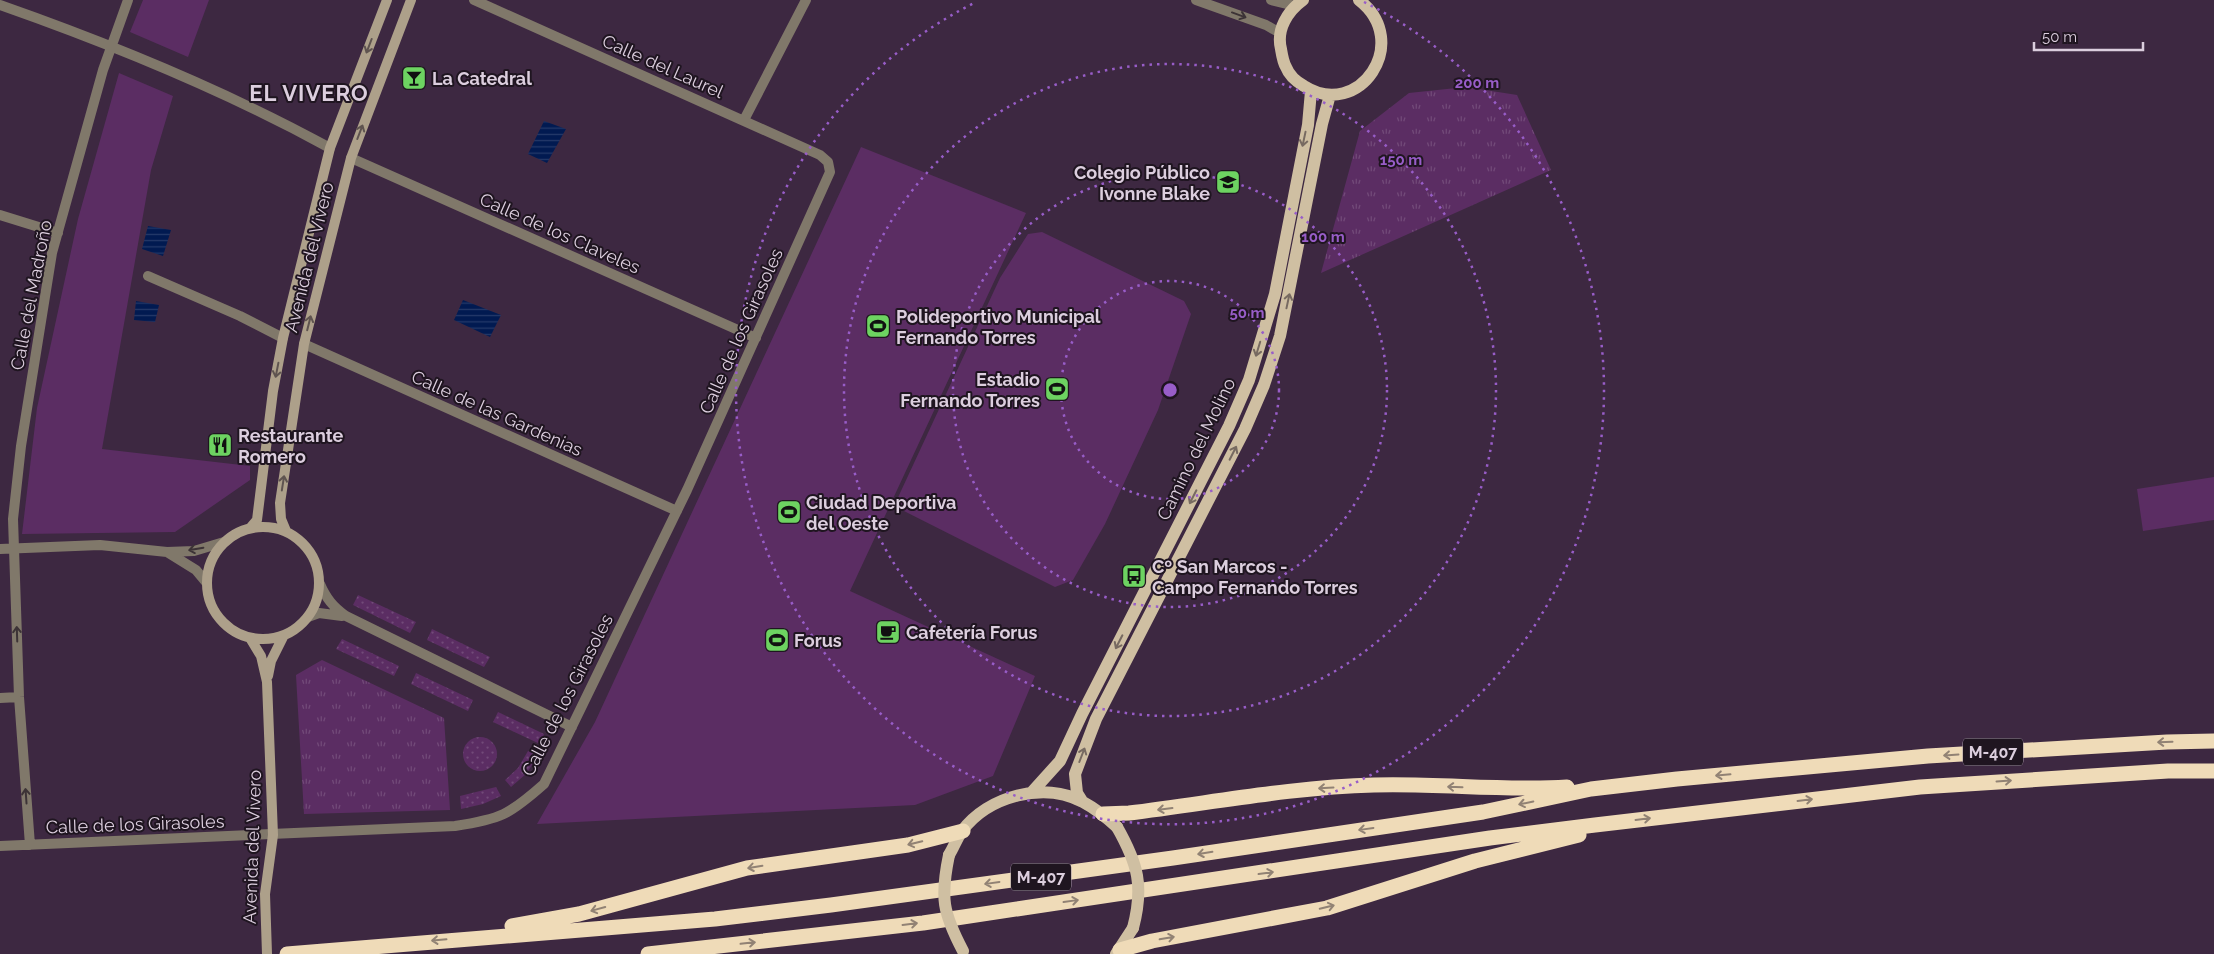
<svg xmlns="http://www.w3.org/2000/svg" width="2214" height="954" viewBox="0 0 2214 954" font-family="Raleway,sans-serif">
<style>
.grass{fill:url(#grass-tufts)}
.park{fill:#5b2d63}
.garden{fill:url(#garden-dots)}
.water{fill:url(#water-rules)}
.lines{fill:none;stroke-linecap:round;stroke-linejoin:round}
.minor{stroke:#80786a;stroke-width:10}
.secondary{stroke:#ada08a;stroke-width:10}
.primary{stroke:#cfbfa2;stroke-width:12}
.motorway{stroke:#efdbb8;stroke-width:15}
.primary-bridge{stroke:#cfbfa2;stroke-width:12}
.oneway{stroke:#3c3336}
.oneway2{stroke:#5f5450}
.oneway3{stroke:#776a61}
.oneway4{stroke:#918274}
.ring{fill:none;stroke:#985dc8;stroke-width:2.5;stroke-dasharray:2.5 5}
.labels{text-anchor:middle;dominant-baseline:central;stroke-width:4;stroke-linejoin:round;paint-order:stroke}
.shield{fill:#1f1520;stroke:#a396a5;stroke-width:1}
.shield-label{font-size:16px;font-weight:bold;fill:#dccede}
.street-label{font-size:18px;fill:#dccede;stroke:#1f1520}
.poi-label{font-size:18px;font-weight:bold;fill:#dccede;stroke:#1f1520;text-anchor:start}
.district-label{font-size:22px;font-weight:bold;letter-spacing:1px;fill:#dccede;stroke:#1f1520}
.centre{fill:#985dc8;stroke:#1f1520;stroke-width:2.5}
.ring-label{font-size:15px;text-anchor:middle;font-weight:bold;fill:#985dc8;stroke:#1f1520;stroke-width:4;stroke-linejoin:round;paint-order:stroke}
</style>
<defs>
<pattern id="grass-tufts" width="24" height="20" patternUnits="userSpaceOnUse" patternTransform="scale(1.25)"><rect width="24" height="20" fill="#5b2d63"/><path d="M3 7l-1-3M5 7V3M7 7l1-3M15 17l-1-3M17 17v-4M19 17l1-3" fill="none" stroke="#724a79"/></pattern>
<pattern id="garden-dots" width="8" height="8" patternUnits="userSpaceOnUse" patternTransform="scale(1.25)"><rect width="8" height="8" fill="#5b2d63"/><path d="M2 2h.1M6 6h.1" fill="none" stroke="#724a79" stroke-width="1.8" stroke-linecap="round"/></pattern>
<pattern id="water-rules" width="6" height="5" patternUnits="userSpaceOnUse" patternTransform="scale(1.25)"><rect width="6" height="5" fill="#011a51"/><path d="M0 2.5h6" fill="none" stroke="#253a6a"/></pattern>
</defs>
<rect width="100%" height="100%" fill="#3d2841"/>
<path class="grass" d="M1466,87L1517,95L1551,170L1321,273L1360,131L1409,93Z
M322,660L444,718L450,810L304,814L296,675Z"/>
<path class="park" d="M143,0H209L188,57L130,32Z
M119,73L173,96L151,170L102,449L250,466V480L175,532L22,534L37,408L78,219Z
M861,147L1026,213L850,591L1035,676L993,776L915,805L537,824L595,722Z
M1042,232L1184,301L1191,314L1158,410L1105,524L1073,580L1055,587L894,506L1000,278L1028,234Z
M2214,477V520L2143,531L2137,489Z"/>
<path class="garden" d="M358,595L416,622L410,633L353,605Z
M432,629L490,657L484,667L427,640Z
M342,639L399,666L394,676L336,649Z
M416,673L473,700L468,711L411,684Z
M498,712L544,734L540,744L493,722Z
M463 754a17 17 0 1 1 34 0a17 17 0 1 1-34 0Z
M528,751L538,755L527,773L511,787L505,780L518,768Z
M496,787L501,796L483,804L461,809L460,796Z"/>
<path class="water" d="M544,121L566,129L547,163L528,154Z
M148,226L171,230L163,256L142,249Z
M463,300L501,315L490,337L454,320Z
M136,301L159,305L155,322L134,320Z"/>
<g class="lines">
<path class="minor" d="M1196,0L1266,25L1280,33
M1271,0L1295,6
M0,5C114,45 224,90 330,148
M744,120L806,0
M351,158L756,338
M0,215L58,233
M148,276L240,316L283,338
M304,344L677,511
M0,549L100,545L167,552L194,551L224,542
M167,552L196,570L206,582
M320,584C326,598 333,607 346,616L572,727
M308,617L319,613L342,616
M0,698L19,697
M30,845L19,697L13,519L21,446L52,253L103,70L128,0
M0,846L455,826C501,819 509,815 544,784L687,490L830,172L828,162L820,155L474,0"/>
<path class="secondary" d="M207 583a56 56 0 1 1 112 0a56 56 0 1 1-112 0Z
M251,527L257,520L273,391L283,338L330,148L387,0
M286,531L281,519L280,503L304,344L351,158L411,0
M250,638L261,656L267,682L273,835L265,894L267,954
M268,676L271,661L284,635"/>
<path class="primary" d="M1303,0C1288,11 1276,29 1281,49C1282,55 1283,62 1286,67C1289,75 1297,82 1304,86C1359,121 1413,42 1359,0
M1032,792L1060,761L1082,714L1229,426L1249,380L1275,294L1308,125L1311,91
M1082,801L1077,793L1075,774L1096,719L1245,429L1264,385L1280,336L1322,124L1330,95
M949,855C954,847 957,838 962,831C988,796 1044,781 1083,802C1096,809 1106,817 1117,827
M1116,954L1133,928"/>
<path class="motorway" d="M1103,814L1129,813C1211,803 1292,787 1374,785C1439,783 1503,791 1567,787
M512,926L579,914L747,868L908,845L963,831
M1120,950L1152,941L1327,908L1475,861L1579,835
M287,954L715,919L831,905L1173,858L1483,812L1591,789L1677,779L1928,756L2167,742L2214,741
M648,954L923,923L1490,838L1595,825L1920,787L2168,771H2214"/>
<path class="primary-bridge" d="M1117,827C1138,864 1144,886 1133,928
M949,855C940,898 943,913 963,951"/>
</g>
<defs><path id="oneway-shaft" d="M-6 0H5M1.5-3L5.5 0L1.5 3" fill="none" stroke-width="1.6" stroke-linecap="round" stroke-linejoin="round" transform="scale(1.25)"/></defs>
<g class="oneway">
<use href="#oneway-shaft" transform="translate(1239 15) rotate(20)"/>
<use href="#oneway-shaft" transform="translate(196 549) rotate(170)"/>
<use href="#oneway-shaft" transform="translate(17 634) rotate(-92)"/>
<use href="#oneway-shaft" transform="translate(26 796) rotate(-94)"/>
</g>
<g class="oneway2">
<use href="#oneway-shaft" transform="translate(369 46) rotate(111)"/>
<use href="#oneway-shaft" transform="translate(360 132) rotate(-69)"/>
<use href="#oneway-shaft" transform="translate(309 323) rotate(-76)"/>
<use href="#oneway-shaft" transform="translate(277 370) rotate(101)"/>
<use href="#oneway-shaft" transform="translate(283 483) rotate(-81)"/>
</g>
<g class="oneway3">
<use href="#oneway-shaft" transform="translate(1304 139) rotate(102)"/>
<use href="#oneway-shaft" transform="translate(1288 301) rotate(-78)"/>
<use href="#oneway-shaft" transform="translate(1258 349) rotate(107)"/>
<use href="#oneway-shaft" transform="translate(1233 453) rotate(-63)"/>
<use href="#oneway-shaft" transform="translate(1193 497) rotate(117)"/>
<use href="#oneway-shaft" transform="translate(1119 642) rotate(117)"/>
<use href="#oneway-shaft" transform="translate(1082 755) rotate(-69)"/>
</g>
<g class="oneway4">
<use href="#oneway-shaft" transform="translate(2165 742) rotate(178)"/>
<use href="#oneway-shaft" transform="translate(1951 755) rotate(176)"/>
<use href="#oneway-shaft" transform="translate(1723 775) rotate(175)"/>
<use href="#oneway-shaft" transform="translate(2004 781) rotate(-4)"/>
<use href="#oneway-shaft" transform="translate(1455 787) rotate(-178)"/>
<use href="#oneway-shaft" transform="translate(1326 788) rotate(177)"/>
<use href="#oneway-shaft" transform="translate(1805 800) rotate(-7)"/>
<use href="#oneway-shaft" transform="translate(1526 803) rotate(168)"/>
<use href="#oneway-shaft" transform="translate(1165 809) rotate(173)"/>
<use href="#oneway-shaft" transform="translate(1643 819) rotate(-7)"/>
<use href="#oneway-shaft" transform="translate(1366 829) rotate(172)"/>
<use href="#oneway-shaft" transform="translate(915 843) rotate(166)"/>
<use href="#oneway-shaft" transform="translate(1205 853) rotate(171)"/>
<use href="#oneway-shaft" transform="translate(755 867) rotate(171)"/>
<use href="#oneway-shaft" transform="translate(1266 873) rotate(-8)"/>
<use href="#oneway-shaft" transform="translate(992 883) rotate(172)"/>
<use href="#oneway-shaft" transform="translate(1071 901) rotate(-8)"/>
<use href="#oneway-shaft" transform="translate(1327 907) rotate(-14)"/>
<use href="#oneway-shaft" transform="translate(598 909) rotate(165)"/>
<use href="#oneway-shaft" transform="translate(910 924) rotate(-7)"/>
<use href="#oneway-shaft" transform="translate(1167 938) rotate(-10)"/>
<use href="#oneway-shaft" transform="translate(439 940) rotate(175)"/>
<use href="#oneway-shaft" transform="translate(748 943) rotate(-6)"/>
</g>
<g class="ring">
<circle cx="1170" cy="390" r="109"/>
<circle cx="1170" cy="390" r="217"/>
<circle cx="1170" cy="390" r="326"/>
<path d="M1364 2A434 434 0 1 1 976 2"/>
</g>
<defs>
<symbol id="bar-square" viewBox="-11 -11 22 22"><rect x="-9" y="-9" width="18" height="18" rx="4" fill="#6dd361" stroke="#1f1520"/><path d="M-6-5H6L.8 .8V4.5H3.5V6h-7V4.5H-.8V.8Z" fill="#111"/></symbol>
<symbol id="university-square" viewBox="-11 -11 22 22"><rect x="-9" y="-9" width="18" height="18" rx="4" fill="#6dd361" stroke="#1f1520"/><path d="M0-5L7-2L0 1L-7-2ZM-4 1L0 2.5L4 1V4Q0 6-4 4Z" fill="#111"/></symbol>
<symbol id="stadium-square" viewBox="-11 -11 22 22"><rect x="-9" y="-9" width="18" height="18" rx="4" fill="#6dd361" stroke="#1f1520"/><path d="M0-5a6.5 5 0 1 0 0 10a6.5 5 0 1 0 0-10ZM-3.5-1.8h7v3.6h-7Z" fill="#111"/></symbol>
<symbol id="restaurant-square" viewBox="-11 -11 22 22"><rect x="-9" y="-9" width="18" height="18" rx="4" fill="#6dd361" stroke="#1f1520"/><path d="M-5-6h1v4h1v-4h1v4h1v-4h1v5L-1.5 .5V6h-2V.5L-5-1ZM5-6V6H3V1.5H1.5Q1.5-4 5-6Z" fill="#111"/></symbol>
<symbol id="bus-square" viewBox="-11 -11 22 22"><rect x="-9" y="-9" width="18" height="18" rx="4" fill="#6dd361" stroke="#1f1520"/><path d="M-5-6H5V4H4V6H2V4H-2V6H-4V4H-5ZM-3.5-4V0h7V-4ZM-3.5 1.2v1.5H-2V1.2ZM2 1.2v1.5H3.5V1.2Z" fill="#111"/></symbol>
<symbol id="cafe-square" viewBox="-11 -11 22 22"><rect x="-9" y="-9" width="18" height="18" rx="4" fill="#6dd361" stroke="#1f1520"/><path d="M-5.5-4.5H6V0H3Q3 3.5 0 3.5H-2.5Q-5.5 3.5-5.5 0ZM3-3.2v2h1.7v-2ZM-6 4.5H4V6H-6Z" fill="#111"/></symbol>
</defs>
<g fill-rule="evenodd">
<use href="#bar-square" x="400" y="64" width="28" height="28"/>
<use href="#university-square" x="1214" y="168" width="28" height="28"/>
<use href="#stadium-square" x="864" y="312" width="28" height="28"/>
<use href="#stadium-square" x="1043" y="375" width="28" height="28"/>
<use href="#restaurant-square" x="206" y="431" width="28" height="28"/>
<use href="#stadium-square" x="775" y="498" width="28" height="28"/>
<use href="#bus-square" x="1120" y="562" width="28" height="28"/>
<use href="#cafe-square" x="874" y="618" width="28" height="28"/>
<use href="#stadium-square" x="763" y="626" width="28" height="28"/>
</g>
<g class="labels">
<g class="shield">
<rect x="1963" y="738.5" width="60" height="27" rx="4"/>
<rect x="1011" y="863.5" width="60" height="27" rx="4"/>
</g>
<g class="shield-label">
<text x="1993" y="752">M-407</text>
<text x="1041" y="877">M-407</text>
</g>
<g class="street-label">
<text transform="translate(663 66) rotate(24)">Calle del Laurel</text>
<text transform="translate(560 233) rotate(24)">Calle de los Claveles</text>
<text transform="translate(309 257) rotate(-76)">Avenida del Vivero</text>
<text transform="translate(31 295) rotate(-79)">Calle del Madroño</text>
<text transform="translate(741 331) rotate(-66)">Calle de los Girasoles</text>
<text transform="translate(497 413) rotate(24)">Calle de las Gardenias</text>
<text transform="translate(1196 449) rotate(-64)">Camino del Molino</text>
<text transform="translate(567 695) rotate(-63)">Calle de los Girasoles</text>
<text transform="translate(135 824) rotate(-2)">Calle de los Girasoles</text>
<text transform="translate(252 847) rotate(-88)">Avenida del Vivero</text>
</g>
<g class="poi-label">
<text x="432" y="78">La Catedral</text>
<text x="1210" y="172" text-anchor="end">Colegio Público<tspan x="1210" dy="21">Ivonne Blake</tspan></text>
<text x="896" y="316">Polideportivo Municipal<tspan x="896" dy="21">Fernando Torres</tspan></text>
<text x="1040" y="379" text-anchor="end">Estadio<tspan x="1040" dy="21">Fernando Torres</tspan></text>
<text x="238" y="435">Restaurante<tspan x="238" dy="21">Romero</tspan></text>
<text x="806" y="502">Ciudad Deportiva<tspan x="806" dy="21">del Oeste</tspan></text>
<text x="1152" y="566">Cº San Marcos -<tspan x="1152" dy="21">Campo Fernando Torres</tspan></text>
<text x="906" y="632">Cafetería Forus</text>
<text x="794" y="640">Forus</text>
</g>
<g class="district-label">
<text x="309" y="93">EL VIVERO</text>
</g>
</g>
<circle cx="1170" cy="390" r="8" class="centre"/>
<g class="ring-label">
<text x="1477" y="88">200 m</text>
<text x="1401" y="165">150 m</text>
<text x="1323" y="242">100 m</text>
<text x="1247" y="318">50 m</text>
</g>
<path d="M2034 42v8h109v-8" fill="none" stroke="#dccede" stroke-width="2.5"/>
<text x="2042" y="42" font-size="15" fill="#dccede" stroke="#1f1520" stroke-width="4" paint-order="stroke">50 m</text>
</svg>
